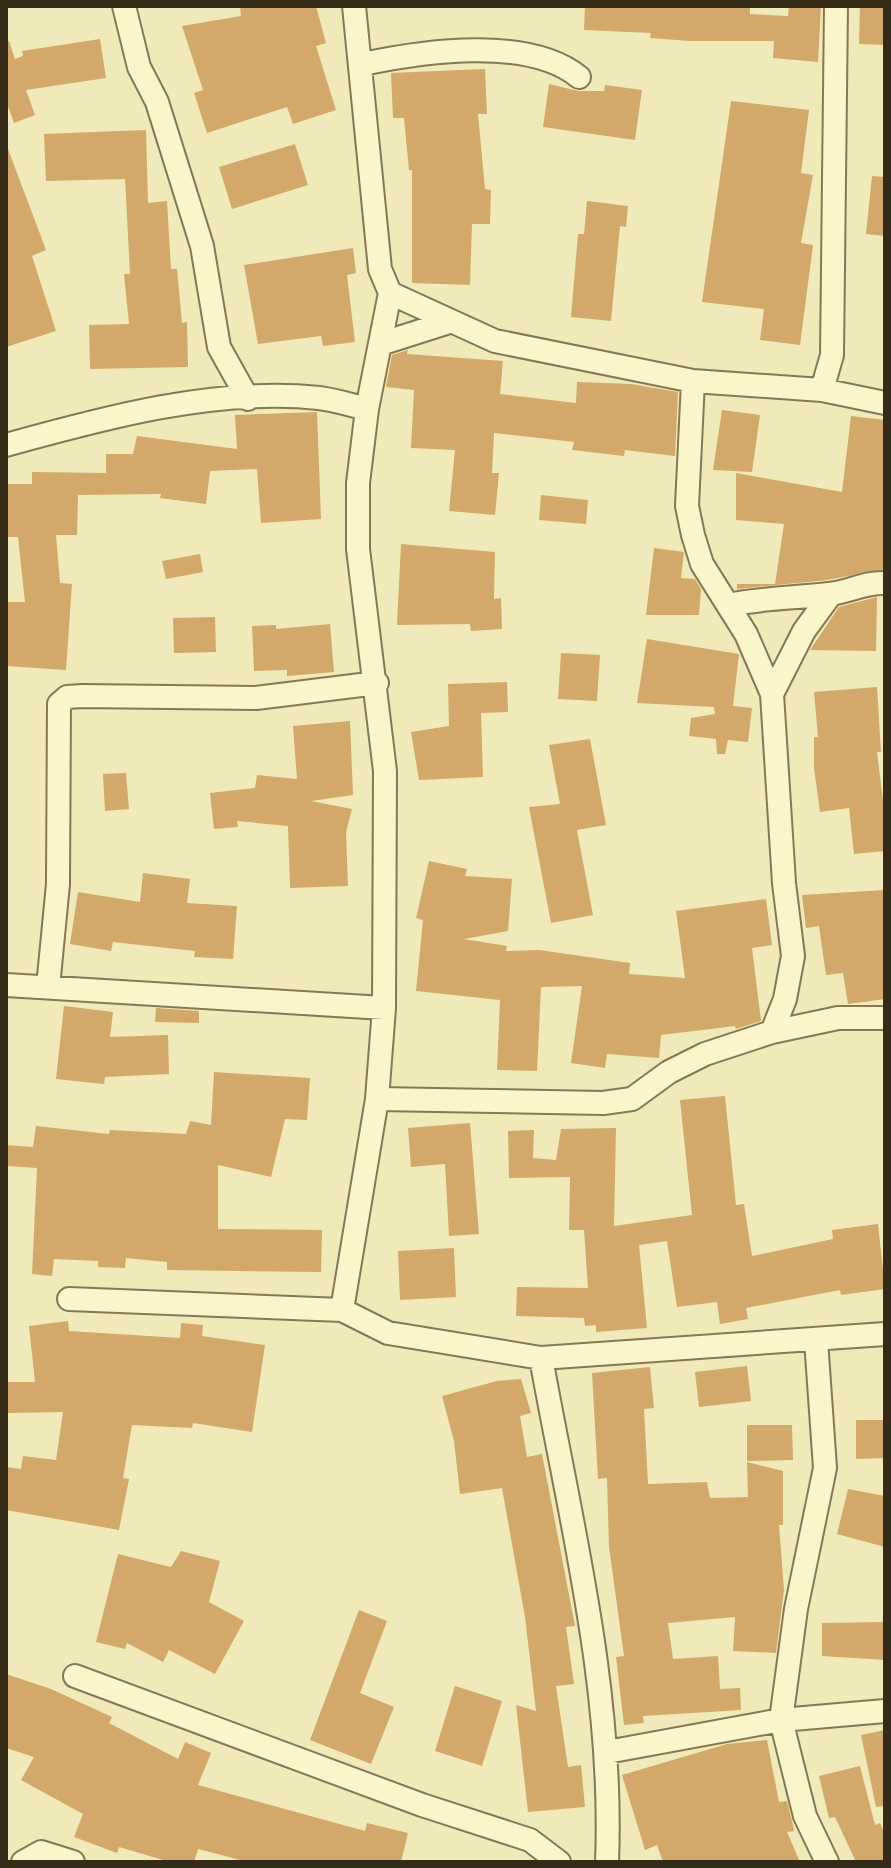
<svg xmlns="http://www.w3.org/2000/svg" width="891" height="1868" viewBox="0 0 891 1868" font-family="'PT Serif',serif">
<style>
.building{fill:#d2a86b}
.lines{fill:none;stroke-linecap:round;stroke-linejoin:round}
.street-casing{stroke:#877853;stroke-width:26}
.street{stroke:#fbf5cc;stroke-width:22}
</style>
<rect width="100%" height="100%" fill="#f0e9b9"/>
<path class="building" d="M240,6H316L326,43L316,46L336,110L293,124L287,107L207,133L194,93L203,90L182,26L241,16Z
M585,6H750V14L788,16L789,6H821L818,62L773,58L774,41H690L650,38L651,33L584,30Z
M860,6H885V45L859,44Z
M100,39L106,78L26,90L35,115L14,123L6,101V41H9L15,59L23,56L22,51Z
M485,69L487,114H478L485,189L491,190L490,224H472L470,285L412,283V170H409L404,118H393L391,73Z
M549,84L578,91H604L605,85L642,90L635,140L543,127Z
M731,101L809,110L801,173L813,175L801,243L813,245L800,345L760,340L764,309L702,302Z
M146,130L148,203L167,201L171,269H177L182,323L187,322L188,367L90,369L89,325L129,324L124,274H130L125,179L46,181L44,134Z
M295,144L308,185L232,209L219,167Z
M8,149L46,250L32,256L56,331L6,347Z
M872,176L885,177V236L866,234Z
M587,201L628,206L626,227L620,226L611,321L571,317L578,234H584Z
M353,248L356,273L347,275L355,342L323,346L321,336L258,344L244,265Z
M408,350L407,354L503,361L500,394L576,403L577,382L631,384L678,392L675,456L625,450L624,456L572,450L574,442L494,433L492,473H499L495,515L449,511L455,450L411,448L414,390L386,387L392,355Z
M722,410L760,415L752,472L713,470Z
M317,412L321,519L261,523L257,469L210,471L206,504L160,498L161,494L78,495L77,535H56L60,583L72,584L66,670L6,666V602H25L18,537H6V484H32V472L106,473V454H133L137,436L237,449L235,415Z
M851,416L885,420V569L827,580L737,589V584H775L784,524L736,520V473L842,492Z
M541,495L588,500L586,524L539,520Z
M401,544L495,552L494,599L501,598L502,629L471,631L470,624L397,625Z
M654,548L684,552L681,578L695,579L701,589L699,615H646Z
M200,554L203,572L166,579L162,561Z
M877,597L876,651L810,650L839,607Z
M215,617L216,652L174,653L173,618Z
M330,624L334,672L287,676V670L254,671L252,626L276,625V629Z
M647,639L739,654L733,706L752,708L748,742L728,740L725,754H717L716,739L689,736L691,718L715,714L714,707L637,703Z
M561,653L600,655L597,701L558,699Z
M507,682L508,712L481,713L483,777L419,780L411,732L449,726L448,684Z
M877,687L881,752H877L885,817V851L854,854L849,808L820,812L814,768V737H818L814,692Z
M350,721L353,795L311,801L352,809L346,832L348,886L290,888L288,826L237,821L238,827L214,829L210,793L255,788L257,775L297,779L293,726Z
M590,739L606,825L577,830L593,915L551,923L529,807L560,804L549,745Z
M126,773L129,809L105,811L103,774Z
M429,861L467,869L465,876L512,879L508,931L464,939L507,946L506,951L539,950L630,963L629,974L685,978L676,911L766,899L772,945L752,948L761,1021L736,1029L735,1026L661,1035L659,1058L607,1054L605,1068L571,1063L582,986L541,987L537,1071L497,1070L500,1000L416,991L423,920L416,918Z
M143,873L190,879L187,903L237,906L233,959L194,957L195,951L113,942L111,951L70,944L78,892L140,902Z
M885,890V999L848,1004L843,973L826,975L819,926L806,928L802,895Z
M64,1006L113,1012L110,1037L168,1035L169,1074L105,1077L104,1084L56,1079Z
M156,1008L199,1011V1023L155,1022Z
M214,1072L310,1078L307,1120L285,1119L271,1177L218,1165V1229L322,1230L321,1272L167,1270V1262L126,1258L125,1268L98,1267V1261L54,1259L52,1276L32,1274L37,1168L6,1166V1145L33,1147L36,1126L109,1134L110,1130L186,1134L190,1121L211,1125Z
M725,1096L736,1205L744,1204L752,1256L833,1239L832,1230L878,1224L885,1289L841,1295L840,1290L746,1308L748,1319L720,1324L717,1302L677,1307L667,1241L639,1245L647,1328L596,1332V1325L585,1326L584,1318L516,1316L517,1287L588,1288L584,1230H569L570,1177L509,1178L508,1131L534,1130L533,1158L556,1160L561,1129L616,1128L614,1226L692,1215L680,1100Z
M470,1123L479,1234L449,1236L445,1164L411,1167L408,1128Z
M454,1248L456,1297L400,1300L398,1251Z
M68,1321L69,1331L180,1338L181,1323L203,1325L202,1336L265,1345L252,1432L193,1423L192,1428L132,1425L123,1478L129,1479L119,1530L6,1510V1467L21,1469L23,1456L56,1460L63,1412L6,1413V1382H35L29,1326Z
M747,1366L751,1401L699,1407L695,1372Z
M650,1367L654,1408L644,1409L648,1484L707,1482L710,1498L748,1497L747,1462L783,1471V1525H779L784,1590L776,1653L733,1651L735,1617L668,1623L673,1659L718,1656L720,1689L740,1688L741,1710L643,1716L644,1723L624,1725L616,1657L624,1656L609,1547L607,1478L598,1479L592,1373Z
M521,1379L531,1413L520,1416L527,1457L542,1454L575,1626L566,1627L574,1684L556,1686L568,1767L581,1765L585,1807L528,1812L516,1705L536,1711L525,1617L502,1488L460,1494L454,1441L442,1396L497,1381Z
M856,1420H885V1458L856,1459Z
M747,1425H792L793,1460L747,1461Z
M848,1489L885,1496V1547L837,1534Z
M181,1551L220,1561L209,1602L244,1621L215,1674L169,1650L163,1662L127,1643L125,1649L96,1642L118,1554L171,1567Z
M359,1610L387,1621L360,1693L394,1707L371,1764L310,1740Z
M885,1622V1660L822,1656V1623Z
M6,1674L51,1689L112,1717L109,1723L178,1759L185,1742L211,1753L198,1785L365,1831L367,1823L408,1833L401,1862H248L198,1849L194,1862H170L119,1847L117,1853L74,1837L83,1814L21,1780L34,1757L6,1748Z
M455,1686L502,1701L482,1766L435,1751Z
M885,1730V1806L876,1807L861,1735Z
M767,1740L779,1802L787,1801L792,1821L794,1831L787,1832L800,1862H663L657,1845L645,1850L622,1775L727,1744Z
M860,1766L875,1825L880,1823L885,1835V1862H856L835,1817L829,1818L819,1776Z"/>
<g class="lines">
<defs>
<path id="street" d="M124,6L139,67L157,102L202,246L219,347L248,399
M363,64C424,51 529,36 579,77
M390,293L495,341L693,381L822,390L885,403
M380,344L449,322
M693,381L687,506L693,535L702,564L746,634L772,694L784,883L793,956L785,999L772,1032
M822,390L832,355L836,6
M6,445C103,418 217,387 319,398C335,400 351,405 367,409
M728,605C762,598 795,598 829,594C849,592 865,582 885,583
M772,694L804,631L831,594
M6,985L384,1008
M48,987L58,884L59,704L67,697L82,696L256,698L377,683
M377,1099L603,1103L632,1099L669,1072L705,1054L772,1032L838,1018H885
M69,1299L342,1310L388,1333L541,1358L885,1334
M342,1310L377,1099L384,1008L385,771L358,549V483L367,409L390,293L380,269L354,6
M816,1340L825,1468L796,1609L781,1720L805,1816L827,1862
M541,1358C571,1524 614,1691 607,1862
M75,1676L422,1805L530,1840L559,1862
M607,1752L781,1720L885,1711
M23,1862L41,1852L73,1862"/>
</defs>
<use href="#street" class="street-casing"/>
<use href="#street" class="street"/>
</g>
<rect width="891" height="1868" fill="none" stroke="#352b19" stroke-width="16"/>
</svg>
